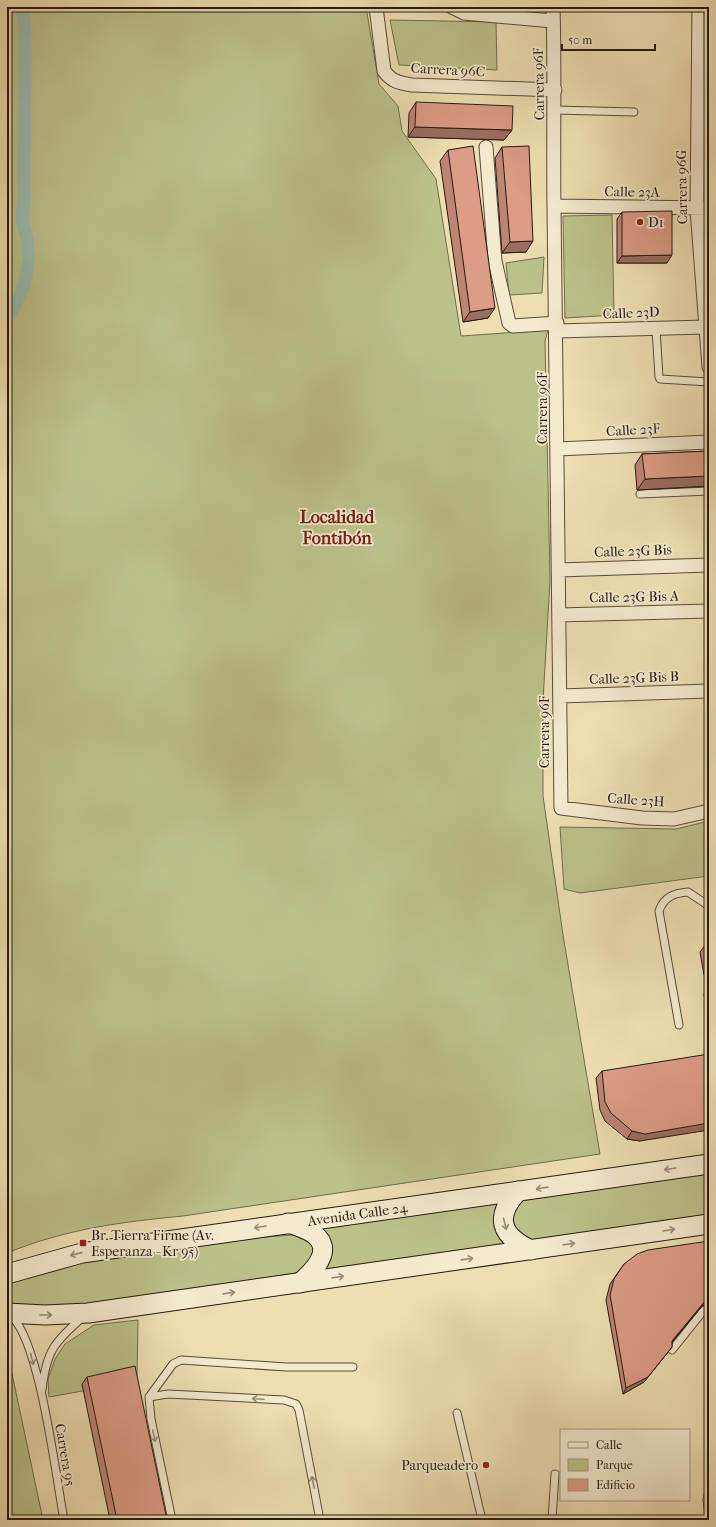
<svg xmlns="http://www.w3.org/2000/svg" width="716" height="1527" viewBox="0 0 716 1527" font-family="'IM FELL French Canon',serif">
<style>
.green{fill:#bcc18a;stroke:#706d4f}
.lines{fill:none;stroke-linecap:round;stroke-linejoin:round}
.canal{stroke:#9abcb2;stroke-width:13}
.service-casing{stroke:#574a3c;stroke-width:9}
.minor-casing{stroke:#574a3c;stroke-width:15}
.secondary-casing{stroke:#251914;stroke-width:21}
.service{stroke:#f4eace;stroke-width:7}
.minor{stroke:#f4eace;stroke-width:13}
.secondary{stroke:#f4eace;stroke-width:19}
.wall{fill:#bd8673;stroke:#251914}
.shaded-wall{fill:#9a6d5e;stroke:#251914}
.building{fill:#dc9c86;stroke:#251914}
.oneway{stroke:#978c7a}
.poi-dot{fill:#8f2418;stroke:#f4eace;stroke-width:1.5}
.labels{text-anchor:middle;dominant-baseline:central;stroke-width:3.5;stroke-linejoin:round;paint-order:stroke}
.street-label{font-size:14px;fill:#251914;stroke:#f4eace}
.poi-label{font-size:14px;fill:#251914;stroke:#f4eace;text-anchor:start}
.district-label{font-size:18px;font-weight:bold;fill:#7a1f14;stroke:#f4eace}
</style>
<rect width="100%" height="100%" fill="#eedfb3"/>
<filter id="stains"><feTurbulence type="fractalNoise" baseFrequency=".005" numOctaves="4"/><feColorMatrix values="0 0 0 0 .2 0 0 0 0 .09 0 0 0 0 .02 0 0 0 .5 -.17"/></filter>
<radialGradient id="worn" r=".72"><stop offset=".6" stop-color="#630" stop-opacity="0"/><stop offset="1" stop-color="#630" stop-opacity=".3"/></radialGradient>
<path class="green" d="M7,7H366L379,84L398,106L402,131L436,179L461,336L548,330L545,341L550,580L543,701V796L563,935L600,1154L183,1216C120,1222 66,1229 7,1253Z
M390,20L496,22L497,70L399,65Z
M612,215L614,315L565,318L563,216Z
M544,257L542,293L509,295L506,263Z
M709,821V876L580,893L564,889L560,827L676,829Z
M709,1172V1217L527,1241L509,1223L519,1201Z
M499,1201C493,1219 493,1233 508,1246L321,1272C335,1254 336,1242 318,1226Z
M292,1235L304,1237L313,1242C316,1258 310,1266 296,1273L84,1306L46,1307L7,1303V1282L64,1265L118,1256L186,1248L238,1239Z
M138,1320L137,1377L110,1386L49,1397L48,1379L55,1359L65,1344L94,1325Z
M7,1349V1350L43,1520H7Z"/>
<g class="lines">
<path class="canal" d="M7,316L12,311L24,286L29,260L27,239L22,219L24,197L25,80V32L22,7"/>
<defs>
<path id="service" d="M555,110L634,112
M656,329L659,377L660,379L709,382
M640,494L709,491
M679,1025L659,911C664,897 674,893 688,892L709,906
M12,1317C40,1343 56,1477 64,1520
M672,1350L704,1310L709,1309
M42,1390C46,1352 54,1342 83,1317
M149,1397L168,1394L284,1400L296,1404L299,1410L320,1520
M457,1413L482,1520
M709,1491L707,1500L709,1516
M172,1520L151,1419L149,1397L173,1364L181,1360L286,1367H353
M552,1520L555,1474"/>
<path id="minor" d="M376,7L384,71C392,82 400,83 412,85L555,90
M452,7L464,13L553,21
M553,7C555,74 553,141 554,208C557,408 559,608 561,808L642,818L674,819L709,811
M699,7L697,209L709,367
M486,147L495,261L509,323L513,326L557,323
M554,206L709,208
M557,331L706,327
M558,449L709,442
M559,570L709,565
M559,615L709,611
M560,696L709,691"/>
<g id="secondary">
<path d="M518,1191C495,1216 499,1235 531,1250"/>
<path d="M288,1223C332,1235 332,1255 300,1283"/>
<path id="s1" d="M7,1274L82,1253L709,1164"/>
<path d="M7,1313L45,1315L88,1313L709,1224"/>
</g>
</defs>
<use href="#service" class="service-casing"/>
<use href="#minor" class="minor-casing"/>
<use href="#secondary" class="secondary-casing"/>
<use href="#service" class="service"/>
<use href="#minor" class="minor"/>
<use href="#secondary" class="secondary"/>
</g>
<path class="wall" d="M709,33V57H708Z
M416,102L512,130L504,140L408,137L409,113Z
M502,147L526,252L502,253L495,158Z
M448,150L488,318L463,322L440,161Z
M622,212L667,263H617V219Z
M709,451V486L637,490L635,465L642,454Z
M708,941H709V974L704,975L700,952Z
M709,987V1019H707L704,994Z
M602,1071L640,1141L627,1139L605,1121L600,1110L596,1078Z
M709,1241V1304L703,1305L672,1342V1347L644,1382L623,1394L606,1300L610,1284L624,1264Z
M87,1377L167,1520H110L82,1384Z"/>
<path class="shaded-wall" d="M415,127L512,130L504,140L408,137Z
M533,241L526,252L502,253L510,242Z
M672,255L667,263H617L622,256Z
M495,308L488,318L463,322L470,312Z
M709,476V486L637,490L645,479Z
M709,967V974L704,975Z
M709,1123V1130L640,1141L627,1139L632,1131Z
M709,1299V1304L703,1305L668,1347L706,1300Z
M672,1347L644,1382L623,1394L626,1388Z"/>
<path class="building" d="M416,102L513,106L512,130L415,127Z
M473,146L495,308L470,312L448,150Z
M529,146L533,241L510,242L502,147Z
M672,211V255L622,256V212Z
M709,451V476L645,479L642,454Z
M708,941H709V950Z
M709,1054V1123L645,1134L632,1131L611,1113L605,1102L602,1071Z
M709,1241V1299L706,1300L672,1341V1347L648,1377L626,1388L610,1295L614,1279L624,1264L637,1254L648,1250Z
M135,1366L167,1520H117L87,1377Z"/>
<defs><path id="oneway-shaft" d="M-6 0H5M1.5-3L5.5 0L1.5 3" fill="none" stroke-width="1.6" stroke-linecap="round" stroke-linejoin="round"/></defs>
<g class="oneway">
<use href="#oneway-shaft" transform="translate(670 1169) rotate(171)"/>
<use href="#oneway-shaft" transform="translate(542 1188) rotate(172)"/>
<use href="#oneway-shaft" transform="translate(505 1224) rotate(75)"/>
<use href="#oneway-shaft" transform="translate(260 1227) rotate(172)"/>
<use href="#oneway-shaft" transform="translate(669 1230) rotate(-9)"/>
<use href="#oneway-shaft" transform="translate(569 1244) rotate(-8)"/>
<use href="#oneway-shaft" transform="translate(76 1254) rotate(167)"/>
<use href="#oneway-shaft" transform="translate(467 1259) rotate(-8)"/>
<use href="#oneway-shaft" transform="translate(338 1277) rotate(-8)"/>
<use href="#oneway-shaft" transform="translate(229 1293) rotate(-8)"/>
<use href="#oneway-shaft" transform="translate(46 1315)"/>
<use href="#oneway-shaft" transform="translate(32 1359) rotate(75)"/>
<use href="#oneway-shaft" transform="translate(258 1399) rotate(-177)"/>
<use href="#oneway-shaft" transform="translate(154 1436) rotate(78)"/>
<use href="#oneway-shaft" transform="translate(313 1482) rotate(-101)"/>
</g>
<g class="poi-dot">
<circle cx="640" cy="222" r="4"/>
<rect x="79" y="1239" width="8" height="8" rx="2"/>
<circle cx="486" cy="1465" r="4"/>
</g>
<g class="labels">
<g class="street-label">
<text transform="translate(448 70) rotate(3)">Carrera 96C</text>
<text transform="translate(539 84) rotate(-91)">Carrera 96F</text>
<text transform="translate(682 187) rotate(-91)">Carrera 96G</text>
<text transform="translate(632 192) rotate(1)">Calle 23A</text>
<text transform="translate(631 313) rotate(-2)">Calle 23D</text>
<text transform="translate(542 408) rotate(-90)">Carrera 96F</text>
<text transform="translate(633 430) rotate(-3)">Calle 23F</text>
<text transform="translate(633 551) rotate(-2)">Calle 23G Bis</text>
<text transform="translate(634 597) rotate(-1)">Calle 23G Bis A</text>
<text transform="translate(634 678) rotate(-2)">Calle 23G Bis B</text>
<text transform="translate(544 732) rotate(-90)">Carrera 96F</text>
<text transform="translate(636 800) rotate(4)">Calle 23H</text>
<text stroke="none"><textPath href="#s1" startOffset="356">Avenida Calle 24</textPath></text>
<text transform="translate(65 1455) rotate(80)">Carrera 95</text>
</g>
<g class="poi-label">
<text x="648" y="222">D1</text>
<text x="91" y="1235">Br. Tierra Firme (Av.<tspan x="91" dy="16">Esperanza - Kr 95)</tspan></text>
<text x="478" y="1465" text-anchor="end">Parqueadero</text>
</g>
<g class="district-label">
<text x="337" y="517">Localidad<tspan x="337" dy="21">Fontibón</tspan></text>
</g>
</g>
<rect width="716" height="1527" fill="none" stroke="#eedfb3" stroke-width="24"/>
<rect x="8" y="8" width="700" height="1511" fill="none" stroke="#251914" stroke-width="2"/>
<rect x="12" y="12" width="692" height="1503" fill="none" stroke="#251914"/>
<rect x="560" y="1429" width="130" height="72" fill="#f4eace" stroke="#a19684"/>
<rect x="568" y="1442" width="20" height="6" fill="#f4eace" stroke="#a19684"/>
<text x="596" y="1449" font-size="12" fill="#251914">Calle</text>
<rect x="568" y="1459" width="20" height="12" fill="#bcc18a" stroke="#a19684"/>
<text x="596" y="1469" font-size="12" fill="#251914">Parque</text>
<rect x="568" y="1479" width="20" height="12" fill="#dc9c86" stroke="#a19684"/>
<text x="596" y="1489" font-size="12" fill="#251914">Edificio</text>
<path d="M562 44v6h93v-6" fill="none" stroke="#251914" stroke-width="2"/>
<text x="568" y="44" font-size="12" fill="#251914" stroke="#f4eace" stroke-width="3" paint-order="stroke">50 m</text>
<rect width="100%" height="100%" filter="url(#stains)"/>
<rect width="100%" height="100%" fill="url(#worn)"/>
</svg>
